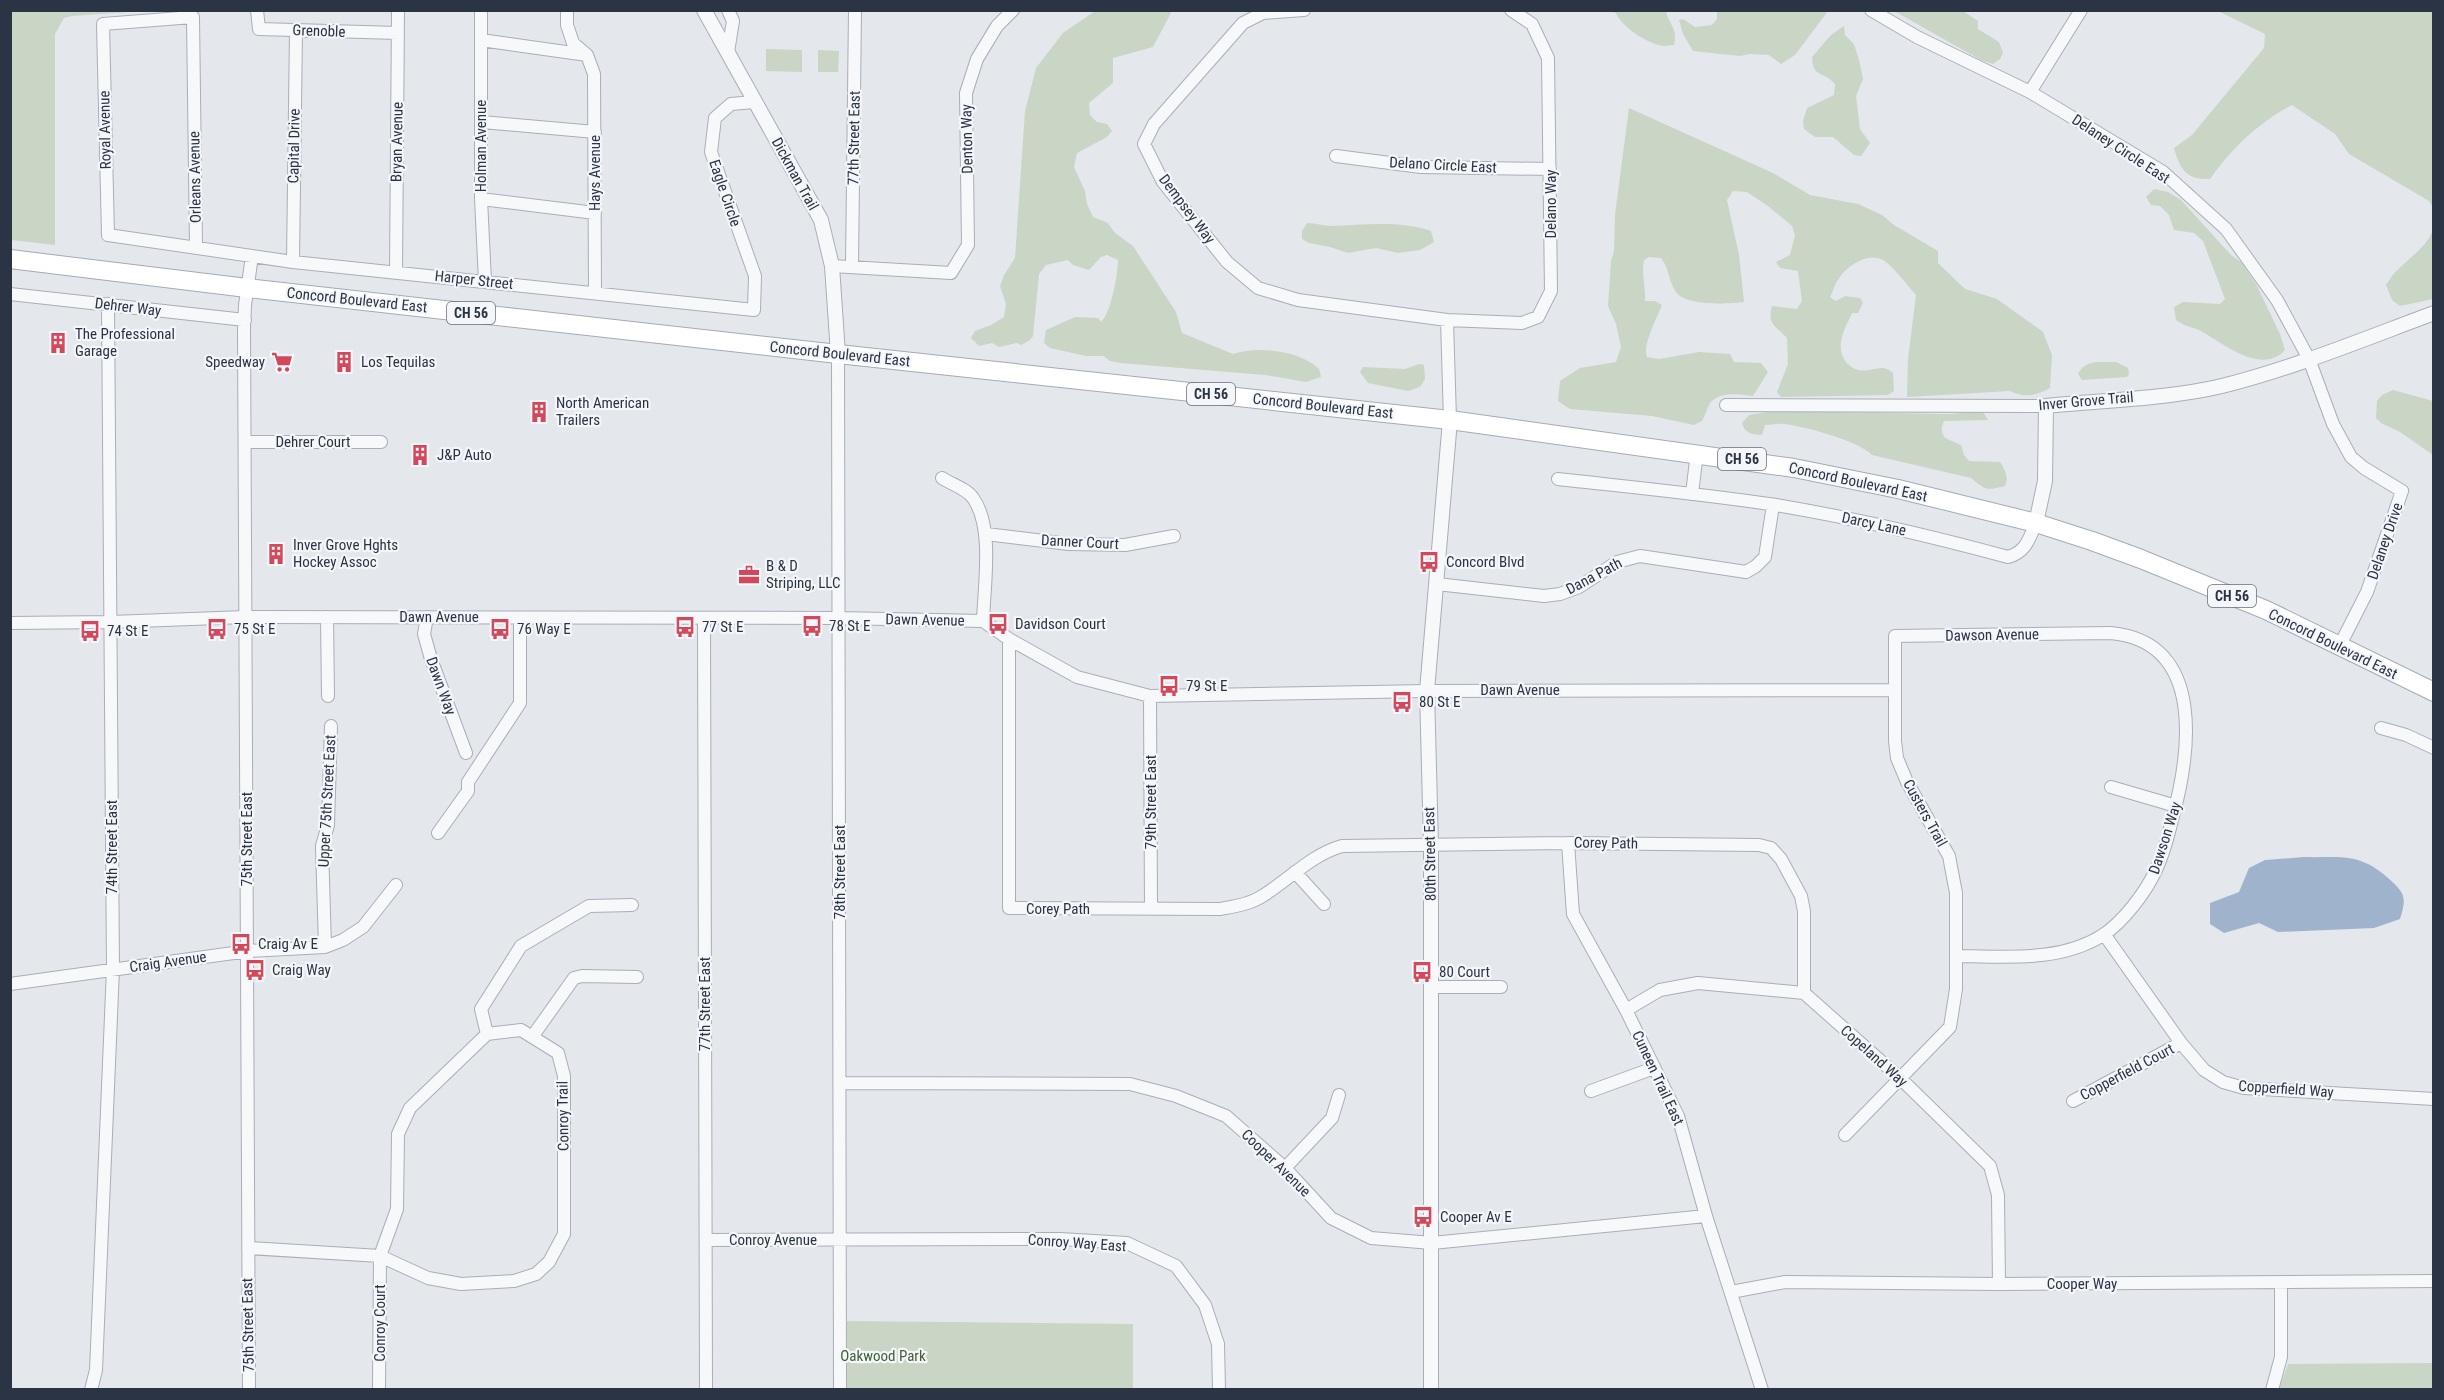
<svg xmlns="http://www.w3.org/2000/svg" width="2444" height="1400" viewBox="0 0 2444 1400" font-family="'Roboto Condensed',sans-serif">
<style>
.green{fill:#c9d6c5}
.water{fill:#9fb4cc}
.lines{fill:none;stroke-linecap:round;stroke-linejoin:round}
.minor-casing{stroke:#a9aeb7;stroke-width:14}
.tertiary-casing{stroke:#a9aeb7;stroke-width:16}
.primary-casing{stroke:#a3abb8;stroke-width:20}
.minor{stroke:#f7f8fa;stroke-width:12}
.tertiary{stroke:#f7f8fa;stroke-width:14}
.primary{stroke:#fff;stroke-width:18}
.labels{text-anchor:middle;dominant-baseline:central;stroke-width:4.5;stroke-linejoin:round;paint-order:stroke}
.shield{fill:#f4f6f9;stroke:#676e7b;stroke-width:1.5}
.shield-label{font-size:14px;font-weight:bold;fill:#2b3445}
.street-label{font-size:15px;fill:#2b3445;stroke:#f4f6f9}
.poi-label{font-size:15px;fill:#2b3445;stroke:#f4f6f9;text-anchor:start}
.park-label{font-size:15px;fill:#3f6138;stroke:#f4f6f9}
</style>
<rect width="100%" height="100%" fill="#e4e7ec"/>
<path class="green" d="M11,10L144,11L72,16L64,18L55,34V245L11,240Z
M1095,11L1170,10L1171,13L1153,47L1113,58V83L1089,103L1090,115L1097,122L1107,124L1112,131L1107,137L1077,153L1074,167L1085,191L1087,204L1093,217L1108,223L1115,233L1133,246L1176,312L1182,333L1233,354C1258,346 1300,350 1319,369L1321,377L1306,382L1265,375L1120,363L1110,361L1103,356H1086L1050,348L1044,343L1046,330L1075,317L1098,318L1101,322C1111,313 1118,274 1118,260L1107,255L1101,257L1089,270L1073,265L1068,260L1046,265L1039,274L1033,336L1030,340L1021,345L1017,343L999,347L992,343L979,346L971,338L975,331L991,325L1004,317L1006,304L1000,286L1004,275L1015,258L1025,111L1036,68L1063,33Z
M1609,11H1666C1669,26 1678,27 1674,45C1670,45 1664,47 1659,45C1645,42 1621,26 1616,13Z
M1717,11V10L1828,11L1795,55L1781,64L1769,55L1750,54L1740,56L1693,51L1683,34L1679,20L1683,19L1695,27L1712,25L1717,19Z
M1894,11H1963L1978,21V29L1999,42L2003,53L2000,59L1993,64L1981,60Z
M2218,11H2433V207L2429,201L2349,154L2335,134L2292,105C2259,122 2231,149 2210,179C2186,180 2180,169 2174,148L2192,135L2264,48L2265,34Z
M1844,26L1845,35L1854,44L1859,60L1863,79L1856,96L1860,129L1870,143L1861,156L1854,155L1833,137H1815L1804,129L1803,121L1807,108L1834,95L1835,84C1823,70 1813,79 1812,57L1831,35Z
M766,49L802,50V72L766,71Z
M818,50L839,51L838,72H818Z
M1629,108L1773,173L1810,195L1858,204L1882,215L1894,225L1938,251V263L1965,289L1997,299L2043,332L2052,355L2050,388C2035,396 2025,398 2010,391L1907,397L1908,359L1916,295C1906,284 1895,268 1883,260C1868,251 1845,267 1838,280C1834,285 1833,292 1830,297L1836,301L1845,296L1860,298L1863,303L1858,313H1852C1845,329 1834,346 1846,362C1849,365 1853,369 1858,370C1872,373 1881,362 1893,373L1894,391L1888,395L1781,397L1777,392L1788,364L1787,338C1776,326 1767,325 1772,306L1797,309L1802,301L1798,271L1780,268L1776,262L1790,255L1795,235L1792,226L1768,206L1747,192L1733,191L1727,200L1739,255L1744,302C1728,304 1685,306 1676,292C1668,281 1670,269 1661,258L1649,257L1644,260C1641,273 1646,287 1645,301H1655L1662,305C1657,318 1642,346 1647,357L1659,359L1699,352L1730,354L1734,362L1761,363L1768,372L1753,396C1741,394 1719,391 1710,403C1707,408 1705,416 1702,421L1694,425L1652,416L1570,409L1558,401L1560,381L1580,368L1616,362L1621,347L1616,324L1608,306L1611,261L1614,251L1615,215Z
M2154,189L2168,192L2181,200L2231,255L2241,262L2256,284L2280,334L2285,350C2261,376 2223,343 2201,331C2192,326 2187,328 2176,320L2174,307L2183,302L2220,304L2225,299L2203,241L2194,233L2174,230L2169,215L2160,206L2151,205L2146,197Z
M1307,223C1316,223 1323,226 1331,226C1364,225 1399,220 1431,231L1434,242L1420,250L1398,253L1376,248L1348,253L1330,247L1309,243L1302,239V231Z
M2433,230V299L2400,306L2392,300L2386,285C2398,263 2424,253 2433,230Z
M2096,362H2116L2128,368L2129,374L2127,377L2082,380L2078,374C2082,366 2087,364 2096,362Z
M1419,364L1424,365L1425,379L1420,387L1408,391L1368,383L1360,372L1363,367L1405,369Z
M2393,390L2433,401V455L2400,432L2381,423L2376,418L2377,401L2382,395Z
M1774,411L1947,414L1983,412L1988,420L1944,421C1941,428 1941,432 1945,438L1961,445L1964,455L1969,461L2000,462C2005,469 2009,478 2005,486C1985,491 1986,490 1971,478L1872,455C1859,441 1804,426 1784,424C1778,423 1771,425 1765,425L1762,435C1752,434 1745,434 1742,423L1749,415Z
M847,1321L1133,1324V1389H847Z
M2433,1363V1389H2279L2288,1364Z"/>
<path class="water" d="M2304,857C2340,858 2359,852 2388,878C2405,893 2407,897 2400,919L2374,928L2278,932L2259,923L2224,933L2210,924V903L2239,892L2249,868L2265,860Z"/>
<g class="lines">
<defs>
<path id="minor" d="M257,10L259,29L398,33
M481,10V199L485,281
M567,10V25L573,43L587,55L594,74L595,293
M1304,10L1263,13L1243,23L1154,124L1144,144L1163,182L1227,262L1258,288L1298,300L1447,320L1522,323L1538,317L1551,291L1548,58L1532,24L1511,10
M1871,10L1917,37L2030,92L2163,172L2226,229L2277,300L2309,359L2333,424L2351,457L2364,468L2402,491L2367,592L2340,645
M481,40L587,55
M728,52L733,21L728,10
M2030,92L2081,10
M482,122L595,132
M1336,156L1421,167L1550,169
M481,199L595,213
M196,247L193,17L103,24L108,235L293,262L754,310L755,276L711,152L715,118L731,104L754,102
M293,262L296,30
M832,266L951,273L968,245L966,93L977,59L997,26L1013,10
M852,266L855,10
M396,273L398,10
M10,294L245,320
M1447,320L1450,420
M838,354L840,1390
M1726,405L2046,406
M245,442H381
M942,478C951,484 967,489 973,498C994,527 984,586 983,621
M1558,479C1630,487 1703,494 1776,505C1854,518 1931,536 2008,557C2026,552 2029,539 2036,523
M1692,494L1697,452
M986,534L1069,544L1125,545L1174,536
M1437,584L1544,596L1560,594L1579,587L1617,562L1640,556L1746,572L1756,566L1765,557L1773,505
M327,617L328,696
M427,617L424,634L431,659L466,753
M704,618L706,1390
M10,623L111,622L245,617L839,618L983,621L1009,639L1077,677L1150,696L1427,691L1895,690
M1009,639V908L1220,909C1236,906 1251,904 1264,895C1291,878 1311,855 1342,846L1568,843L1759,845L1771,848L1781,859L1801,896L1804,911V993
M1150,696L1151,909
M2381,728L2406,735L2434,748
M2111,787L2176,806
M438,833L468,791V782L520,703V618
M1568,843L1573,914L1626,1010L1678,1116L1706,1216L1762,1390
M1295,872L1324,904
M2104,934L2181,1043L2204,1070L2223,1082L2244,1088L2434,1099
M325,947L322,846L328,825L331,726
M10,984L248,951L325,947L343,940L363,927L396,885
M1431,987H1501
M1626,1010L1660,990L1698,983L1804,993L1901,1079L1990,1166L1998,1195L1999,1284
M487,1034L481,1009L521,946L589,906L632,905
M532,1037L574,978L582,976L637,977
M840,1083L1130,1084L1176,1096L1226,1116L1285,1168L1331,1218L1371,1238L1432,1243L1706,1216
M1591,1091L1654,1068
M2073,1101L2181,1043
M1845,1135L1950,1027L1956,989V893L1949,856L1907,782L1897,758L1895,741V636L2111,633C2207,642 2190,755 2172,820C2168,837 2163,856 2155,872C2145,893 2123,922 2103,935C2059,963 2005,956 1956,956
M1285,1168L1332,1118L1339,1095
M706,1240L1060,1239L1127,1243L1176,1266L1205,1305L1218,1344L1219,1390
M248,1248L380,1256L428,1278L461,1284L514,1281L536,1274L549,1262L564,1234V1076L558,1053L521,1030L487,1034L410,1108L398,1134L397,1209L380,1256L379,1390
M1731,1292L1785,1282L1999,1284L2434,1281
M91,1390L96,1370L113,969L108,304
M249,1390L244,329L245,305L252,256
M2272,1390L2281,1357V1283"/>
<path id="tertiary" d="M704,10L821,220L832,266L838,354
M2036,523L2045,481L2046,406C2103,400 2167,399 2222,386C2294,368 2364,339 2434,313
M1431,1390V845L1427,691L1450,420"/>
<path id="primary" d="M10,259L247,288L838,354L1450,420L1794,468L1898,489L2036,523L2092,541L2141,559L2266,610L2434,692"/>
</defs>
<use href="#minor" class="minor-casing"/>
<use href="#tertiary" class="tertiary-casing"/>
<use href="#primary" class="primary-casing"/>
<use href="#minor" class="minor"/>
<use href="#tertiary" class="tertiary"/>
<use href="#primary" class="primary"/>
</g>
<defs>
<symbol id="building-bare" viewBox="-9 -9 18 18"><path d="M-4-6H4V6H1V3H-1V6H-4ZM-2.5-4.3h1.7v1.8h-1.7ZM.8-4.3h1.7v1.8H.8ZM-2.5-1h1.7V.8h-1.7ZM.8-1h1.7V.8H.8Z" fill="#d1495b" stroke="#f4f6f9" stroke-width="2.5" paint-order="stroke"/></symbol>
<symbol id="supermarket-bare" viewBox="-9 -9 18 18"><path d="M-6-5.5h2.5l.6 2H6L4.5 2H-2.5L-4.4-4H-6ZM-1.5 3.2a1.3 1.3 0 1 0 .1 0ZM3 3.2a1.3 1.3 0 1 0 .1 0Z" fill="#d1495b" stroke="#f4f6f9" stroke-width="2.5" paint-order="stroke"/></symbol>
<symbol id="bus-bare" viewBox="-9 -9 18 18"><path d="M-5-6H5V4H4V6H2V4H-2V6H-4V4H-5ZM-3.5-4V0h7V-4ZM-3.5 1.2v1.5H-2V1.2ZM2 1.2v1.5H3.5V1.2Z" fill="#d1495b" stroke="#f4f6f9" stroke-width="2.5" paint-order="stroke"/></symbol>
<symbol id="office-bare" viewBox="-9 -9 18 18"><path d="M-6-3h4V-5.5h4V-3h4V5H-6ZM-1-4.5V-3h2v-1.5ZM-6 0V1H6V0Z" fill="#d1495b" stroke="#f4f6f9" stroke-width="2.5" paint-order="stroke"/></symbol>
</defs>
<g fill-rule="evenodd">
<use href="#building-bare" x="43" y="328" width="30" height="30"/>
<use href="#supermarket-bare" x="267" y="347" width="30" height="30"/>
<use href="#building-bare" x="329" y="347" width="30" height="30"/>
<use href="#building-bare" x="524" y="397" width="30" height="30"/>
<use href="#building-bare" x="405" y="440" width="30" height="30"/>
<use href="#building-bare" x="261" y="539" width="30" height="30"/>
<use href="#bus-bare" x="1414" y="547" width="30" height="30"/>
<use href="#office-bare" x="734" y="560" width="30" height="30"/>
<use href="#bus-bare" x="983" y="609" width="30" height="30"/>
<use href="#bus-bare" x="797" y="611" width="30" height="30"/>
<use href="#bus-bare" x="670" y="612" width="30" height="30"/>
<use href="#bus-bare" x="202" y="614" width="30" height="30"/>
<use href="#bus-bare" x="485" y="614" width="30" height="30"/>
<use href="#bus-bare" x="75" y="616" width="30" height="30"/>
<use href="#bus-bare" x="1154" y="671" width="30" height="30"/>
<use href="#bus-bare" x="1387" y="687" width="30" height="30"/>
<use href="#bus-bare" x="226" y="929" width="30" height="30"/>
<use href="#bus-bare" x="240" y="955" width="30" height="30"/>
<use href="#bus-bare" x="1407" y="957" width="30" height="30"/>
<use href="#bus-bare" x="1408" y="1202" width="30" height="30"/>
</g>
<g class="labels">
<g class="shield">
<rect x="447" y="302" width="48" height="22" rx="4.5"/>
<rect x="1187" y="383" width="48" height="22" rx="4.5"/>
<rect x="1718" y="448" width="48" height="22" rx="4.5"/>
<rect x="2208" y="585" width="48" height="22" rx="4.5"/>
</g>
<g class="shield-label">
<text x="471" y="313">CH 56</text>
<text x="1211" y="394">CH 56</text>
<text x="1742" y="459">CH 56</text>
<text x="2232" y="596">CH 56</text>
</g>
<g class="street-label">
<text transform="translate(319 31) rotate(2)">Grenoble</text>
<text transform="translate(105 130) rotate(-91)">Royal Avenue</text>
<text transform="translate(854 138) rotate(-89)">77th Street East</text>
<text transform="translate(967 139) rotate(-91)">Denton Way</text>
<text transform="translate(397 142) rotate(-89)">Bryan Avenue</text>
<text transform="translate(294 146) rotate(-89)">Capital Drive</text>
<text transform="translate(481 146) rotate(-90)">Holman Avenue</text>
<text transform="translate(2121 149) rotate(33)">Delaney Circle East</text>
<text transform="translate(1443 165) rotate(3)">Delano Circle East</text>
<text transform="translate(595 173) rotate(-90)">Hays Avenue</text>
<text transform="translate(795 174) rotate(61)">Dickman Trail</text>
<text transform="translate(195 177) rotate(-91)">Orleans Avenue</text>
<text transform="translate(725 193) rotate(71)">Eagle Circle</text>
<text transform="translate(1551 204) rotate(-90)">Delano Way</text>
<text transform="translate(1187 209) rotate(53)">Dempsey Way</text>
<text transform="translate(474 280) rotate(6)">Harper Street</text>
<text transform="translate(357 300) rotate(6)">Concord Boulevard East</text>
<text transform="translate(128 307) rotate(7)">Dehrer Way</text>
<text transform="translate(840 354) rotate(6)">Concord Boulevard East</text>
<text transform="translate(2086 401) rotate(-5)">Inver Grove Trail</text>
<text transform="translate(1323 406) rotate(6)">Concord Boulevard East</text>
<text x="313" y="442">Dehrer Court</text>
<text transform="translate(1858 482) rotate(12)">Concord Boulevard East</text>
<text transform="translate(1874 524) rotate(12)">Darcy Lane</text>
<text transform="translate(2385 541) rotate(-71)">Delaney Drive</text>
<text transform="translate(1080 542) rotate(3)">Danner Court</text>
<text transform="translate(1594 576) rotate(-28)">Dana Path</text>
<text x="439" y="617">Dawn Avenue</text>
<text transform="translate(925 620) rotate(1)">Dawn Avenue</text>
<text transform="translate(1992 635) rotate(-1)">Dawson Avenue</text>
<text transform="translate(2333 644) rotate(26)">Concord Boulevard East</text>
<text transform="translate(441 686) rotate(70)">Dawn Way</text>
<text x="1520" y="690">Dawn Avenue</text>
<text transform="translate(327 801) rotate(-87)">Upper 75th Street East</text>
<text transform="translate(1151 802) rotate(-90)">79th Street East</text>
<text transform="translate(1925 813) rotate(61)">Custers Trail</text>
<text transform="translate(2165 838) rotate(-72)">Dawson Way</text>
<text transform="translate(247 839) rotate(-90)">75th Street East</text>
<text transform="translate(1606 843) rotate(1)">Corey Path</text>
<text transform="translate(112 847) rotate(-90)">74th Street East</text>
<text transform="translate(1430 854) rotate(-91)">80th Street East</text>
<text transform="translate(840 872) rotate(-90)">78th Street East</text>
<text x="1058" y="909">Corey Path</text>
<text transform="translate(168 962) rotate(-8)">Craig Avenue</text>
<text transform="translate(705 1004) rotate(-90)">77th Street East</text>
<text transform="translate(1874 1056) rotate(42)">Copeland Way</text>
<text transform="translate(2127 1072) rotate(-28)">Copperfield Court</text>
<text transform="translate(1658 1078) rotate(65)">Cuneen Trail East</text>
<text transform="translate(2286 1089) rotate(4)">Copperfield Way</text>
<text transform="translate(563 1116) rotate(-91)">Conroy Trail</text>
<text transform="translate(1276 1163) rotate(44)">Cooper Avenue</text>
<text x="773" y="1240">Conroy Avenue</text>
<text transform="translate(1077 1243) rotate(4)">Conroy Way East</text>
<text x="2082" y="1284">Cooper Way</text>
<text transform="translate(380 1323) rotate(-90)">Conroy Court</text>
<text transform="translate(248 1325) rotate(-91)">75th Street East</text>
</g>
<g class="poi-label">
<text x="75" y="334">The Professional<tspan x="75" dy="17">Garage</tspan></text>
<text x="265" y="362" text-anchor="end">Speedway</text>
<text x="361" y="362">Los Tequilas</text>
<text x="556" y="403">North American<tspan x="556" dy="17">Trailers</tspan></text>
<text x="437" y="455">J&amp;P Auto</text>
<text x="293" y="545">Inver Grove Hghts<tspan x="293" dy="17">Hockey Assoc</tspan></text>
<text x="1446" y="562">Concord Blvd</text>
<text x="766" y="566">B &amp; D<tspan x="766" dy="17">Striping, LLC</tspan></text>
<text x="1015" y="624">Davidson Court</text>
<text x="829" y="626">78 St E</text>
<text x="702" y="627">77 St E</text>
<text x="234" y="629">75 St E</text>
<text x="517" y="629">76 Way E</text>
<text x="107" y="631">74 St E</text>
<text x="1186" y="686">79 St E</text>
<text x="1419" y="702">80 St E</text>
<text x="258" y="944">Craig Av E</text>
<text x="272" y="970">Craig Way</text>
<text x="1439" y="972">80 Court</text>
<text x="1440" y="1217">Cooper Av E</text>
</g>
<g class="park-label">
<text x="883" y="1356">Oakwood Park</text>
</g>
</g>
<rect width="2444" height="1400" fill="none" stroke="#2b3445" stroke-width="24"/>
</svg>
